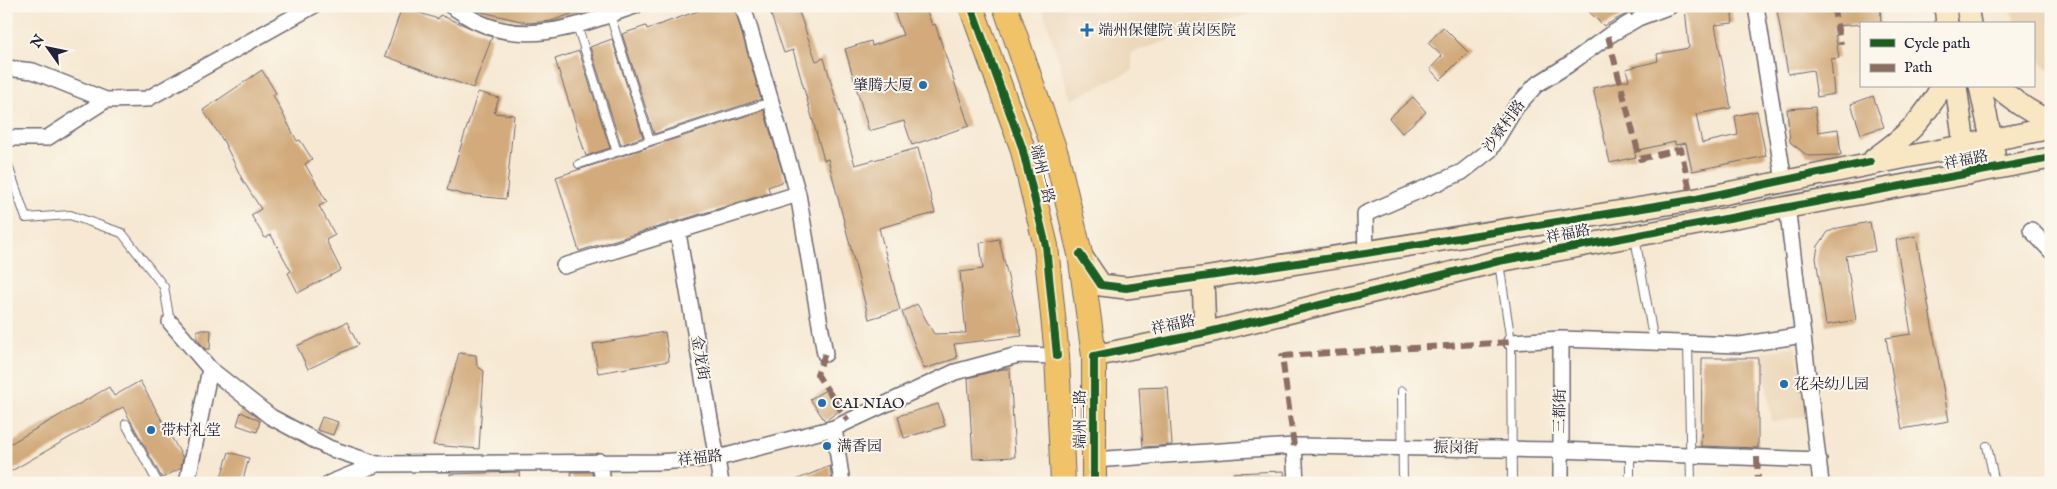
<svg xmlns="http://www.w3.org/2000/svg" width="2057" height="489" viewBox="0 0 2057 489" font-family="'IM FELL English','Noto Serif SC',serif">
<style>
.built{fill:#ecd7ba}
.building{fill:#d2aa7c}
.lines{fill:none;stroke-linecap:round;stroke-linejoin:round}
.lane-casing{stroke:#6c6770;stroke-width:10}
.street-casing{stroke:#6c6770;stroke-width:18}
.secondary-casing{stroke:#6c6770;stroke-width:24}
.primary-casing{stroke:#6c6770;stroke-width:26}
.lane{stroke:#fff;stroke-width:8}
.street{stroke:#fff;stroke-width:15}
.secondary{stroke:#f9e7c3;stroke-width:21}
.primary{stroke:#f1c369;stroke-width:24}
.quiet{stroke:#8d6e63;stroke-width:6;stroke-dasharray:12 6;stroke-linecap:butt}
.cycleway-casing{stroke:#fbf7ec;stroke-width:11}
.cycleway{stroke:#1b5e20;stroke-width:8}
.poi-dot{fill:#1f6fb2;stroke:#fbf7ec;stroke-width:2}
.labels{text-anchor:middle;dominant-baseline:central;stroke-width:4;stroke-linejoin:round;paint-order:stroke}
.poi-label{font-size:15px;fill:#22223b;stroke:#fbf7ec;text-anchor:start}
.street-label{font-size:15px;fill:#22223b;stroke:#fbf7ec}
</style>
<rect width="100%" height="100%" fill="#fbf7ec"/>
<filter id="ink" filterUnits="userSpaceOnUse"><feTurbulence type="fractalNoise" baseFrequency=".02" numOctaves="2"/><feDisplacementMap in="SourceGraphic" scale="10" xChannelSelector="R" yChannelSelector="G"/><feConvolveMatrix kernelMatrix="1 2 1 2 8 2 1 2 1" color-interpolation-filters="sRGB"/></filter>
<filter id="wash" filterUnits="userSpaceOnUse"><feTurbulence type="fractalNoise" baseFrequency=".0096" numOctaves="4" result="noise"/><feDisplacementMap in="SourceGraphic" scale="20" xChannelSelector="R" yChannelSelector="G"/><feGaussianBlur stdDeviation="1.12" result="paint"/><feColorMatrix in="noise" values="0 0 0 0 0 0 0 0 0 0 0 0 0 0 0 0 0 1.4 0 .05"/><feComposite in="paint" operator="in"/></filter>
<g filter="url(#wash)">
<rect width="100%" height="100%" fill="#f6e8d2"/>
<path class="built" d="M1042,6H1274L1130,53L1133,70L1071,100Z
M2012,6H2051V71L2033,55V24H2015L2011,9Z
M1796,346L1807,416L1772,422L1761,352Z"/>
<g id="blocks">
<path class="building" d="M478,6H588L589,8L551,21L529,23L478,11Z
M712,6H734L761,99L654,134L622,34L646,26L647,29Z
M768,6H797L816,61L824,58L855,165L918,148L935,213L879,228L900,310L869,319L828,159L824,160L793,50L784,53Z
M892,6H925L932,25L935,24L969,126L912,145L904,121L869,131L845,49L871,41L872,46L903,35Z
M1583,6H1618L1626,14L1604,26Z
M1700,6H1731L1733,23L1715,25L1731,108L1696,114L1702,143L1738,135L1735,116L1757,111L1766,156L1692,171L1686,143L1675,145V142L1634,151L1636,157L1610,163L1593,88L1629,80L1626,69L1658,61L1657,54L1689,48L1685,8Z
M1799,6H1880L1881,23L1834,26L1839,58L1831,59L1834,94L1817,97L1813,70L1788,74L1777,10Z
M402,7L438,19L440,15L492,37L473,88L385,56Z
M1443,27L1468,52L1440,80L1430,69L1442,56L1428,43Z
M612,39L643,137L621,145L590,47Z
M579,51L610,148L586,156L555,59Z
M262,70L276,93L273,95L297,141L300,140L312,159L305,164L327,202L319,206L335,235L326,240L341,270L298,293L288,273L291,271L271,235L265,238L251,215L261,209L242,179L224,142L203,110Z
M478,92L499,98L494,113L514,115L506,199L465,195L447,190Z
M1873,96L1884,127L1861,134L1851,104Z
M1413,97L1426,112L1402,133L1389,118Z
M1815,107L1818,132L1838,129L1841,155L1808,156L1790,142L1787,109Z
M764,110L785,181L768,187L770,193L579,251L556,177Z
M1870,222L1875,251L1846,256L1856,320L1826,325L1816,258L1818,246L1828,232L1838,228Z
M1916,236L1949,421L1902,429L1886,338L1911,334L1896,240Z
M999,239L1022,336L954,344L957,358L924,369L902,312L917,304L934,334L966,333L960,272L983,269L980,243Z
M347,322L358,345L308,369L297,346Z
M197,330H211L210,349H205L197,339Z
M665,332L669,361L598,373L593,344Z
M459,353L476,355L477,366L484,371L479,449L433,445Z
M1702,358H1758V448L1701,446Z
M1002,369H1010L1015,457L973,459L968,378Z
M140,381L183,458L181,468L162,478L123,407L6,474V446L109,387L114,396Z
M1168,387L1172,445L1143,447L1139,388Z
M826,390L839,411L825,421L810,399Z
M938,404L945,426L904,438L898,416Z
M241,412L260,421L257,432L237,425Z
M322,417L338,422L333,435L317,430Z
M229,452L249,458L242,483L220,480Z
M830,466L832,483H791V482Z
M1284,471L1285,483H1234L1233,473Z
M519,472L520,483H450V474Z
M571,472H592L594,483H572Z"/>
</g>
</g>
<g filter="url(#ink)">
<use href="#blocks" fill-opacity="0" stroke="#6c6770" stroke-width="1"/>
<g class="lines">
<defs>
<path id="lane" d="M610,15L650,141
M577,25L617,152
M6,160L26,218L70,215L122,233L164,287L170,322
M579,164L771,102
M1635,238L1654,342
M1499,263L1511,342L1512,483
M1688,343L1691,483
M1402,391L1403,483
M126,424L158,483
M1987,446L1995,483
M1630,453V483"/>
<path id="street" d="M451,6C460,11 469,18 478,22C531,47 584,23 635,6
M743,6L798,194L825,354
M1756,6L1784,181
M6,68L33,71L106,100L147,99L313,6
M6,138H47L106,100
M1787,206L1821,483
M2031,230L2051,251
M678,233L721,483
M1366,253L1365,214L1462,172L1490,150L1516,107L1536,85L1568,65L1608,36L1638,18L1670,6
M564,266L798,194
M170,322L210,369L271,417L329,448L377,464
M1511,342L1561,339L1740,345L1803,335
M834,428L842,483
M1294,446L1296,483
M1093,460L1294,446L1559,450L1819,460
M600,461L603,483
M187,483L210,369
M330,483L377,464L658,462L718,458L834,428L955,372L1018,355L1057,356
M1561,483V339"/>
<path id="secondary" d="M1945,6L1947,24
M1967,6L1970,24
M1956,86L1968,174
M1980,86L1994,153
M1997,86C2013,101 2030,113 2051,121
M1874,159C1906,136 1922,122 1942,86
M1080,254L1101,285L1126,288L1203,278L1692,200L2051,128
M1203,278L1205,333
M1094,356L1205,333L1499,261L2051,158"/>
<path id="primary" d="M971,6L1022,147L1046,246L1057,356L1063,483
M1005,6L1057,157L1080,254L1094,356V483"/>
</defs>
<use href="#lane" class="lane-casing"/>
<use href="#street" class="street-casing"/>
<use href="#secondary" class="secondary-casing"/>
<use href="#primary" class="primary-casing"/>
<use href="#lane" class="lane"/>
<use href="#street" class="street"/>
<use href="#secondary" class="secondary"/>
<use href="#primary" class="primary"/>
<path class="quiet" d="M1625,6L1638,18
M1833,6L1841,44
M1608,36L1640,159L1681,149L1692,200
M825,354L817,374L848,421
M1294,446L1282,356L1511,342
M1757,457L1758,483"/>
<defs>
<path id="cycleway" d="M971,6L1022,147L1046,246L1057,356
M1080,254L1101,285L1126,288L1366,253L1692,200L1870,162
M1094,483V356L1205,333L1499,261L2051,158"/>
</defs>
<use href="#cycleway" class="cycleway-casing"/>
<use href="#cycleway" class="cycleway"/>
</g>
</g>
<g class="poi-dot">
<path d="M1084.5 22.5h5v5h5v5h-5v5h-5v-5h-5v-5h5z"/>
<circle cx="923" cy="85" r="5"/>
<circle cx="1784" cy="384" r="5"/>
<circle cx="822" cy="403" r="5"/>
<circle cx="151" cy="430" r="5"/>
<circle cx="827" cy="446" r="5"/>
</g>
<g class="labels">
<g class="poi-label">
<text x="1098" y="30">端州保健院 黄岗医院</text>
<text x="913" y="85" text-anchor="end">肇腾大厦</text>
<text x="1794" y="384">花朵幼儿园</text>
<text x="832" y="403">CAI NIAO</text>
<text x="161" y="430">带村礼堂</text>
<text x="837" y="446">满香园</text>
</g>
<g class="street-label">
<text transform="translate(1504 126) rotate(-54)">沙寮村路</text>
<text transform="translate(1966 160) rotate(-11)">祥福路</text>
<text transform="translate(1042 174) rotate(76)">端州一路</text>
<text transform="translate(1568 234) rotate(-11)">祥福路</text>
<text transform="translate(1173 325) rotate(-12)">祥福路</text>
<text transform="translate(700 358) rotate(80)">金龙街</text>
<text transform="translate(1560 411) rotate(-89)">三都街</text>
<text transform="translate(1080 419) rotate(-90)">端州二路</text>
<text transform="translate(1456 448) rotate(1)">振岗街</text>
<text transform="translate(700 458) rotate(-6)">祥福路</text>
</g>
</g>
<rect width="2057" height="489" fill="none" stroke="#fbf7ec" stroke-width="25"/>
<rect x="1860" y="22" width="175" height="65" fill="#fbf7ec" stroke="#a4a2a5"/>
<rect x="1870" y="39" width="25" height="8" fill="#1b5e20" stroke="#a4a2a5"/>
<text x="1904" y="48" font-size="15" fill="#22223b">Cycle path</text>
<rect x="1870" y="64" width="25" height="8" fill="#8d6e63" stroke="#a4a2a5"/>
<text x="1904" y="72" font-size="15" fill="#22223b">Path</text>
<g transform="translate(48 48) rotate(303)" stroke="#fbf7ec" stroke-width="4" paint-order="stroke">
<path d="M0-4L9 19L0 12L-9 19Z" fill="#22223b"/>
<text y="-8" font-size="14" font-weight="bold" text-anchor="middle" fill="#22223b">N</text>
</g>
</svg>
